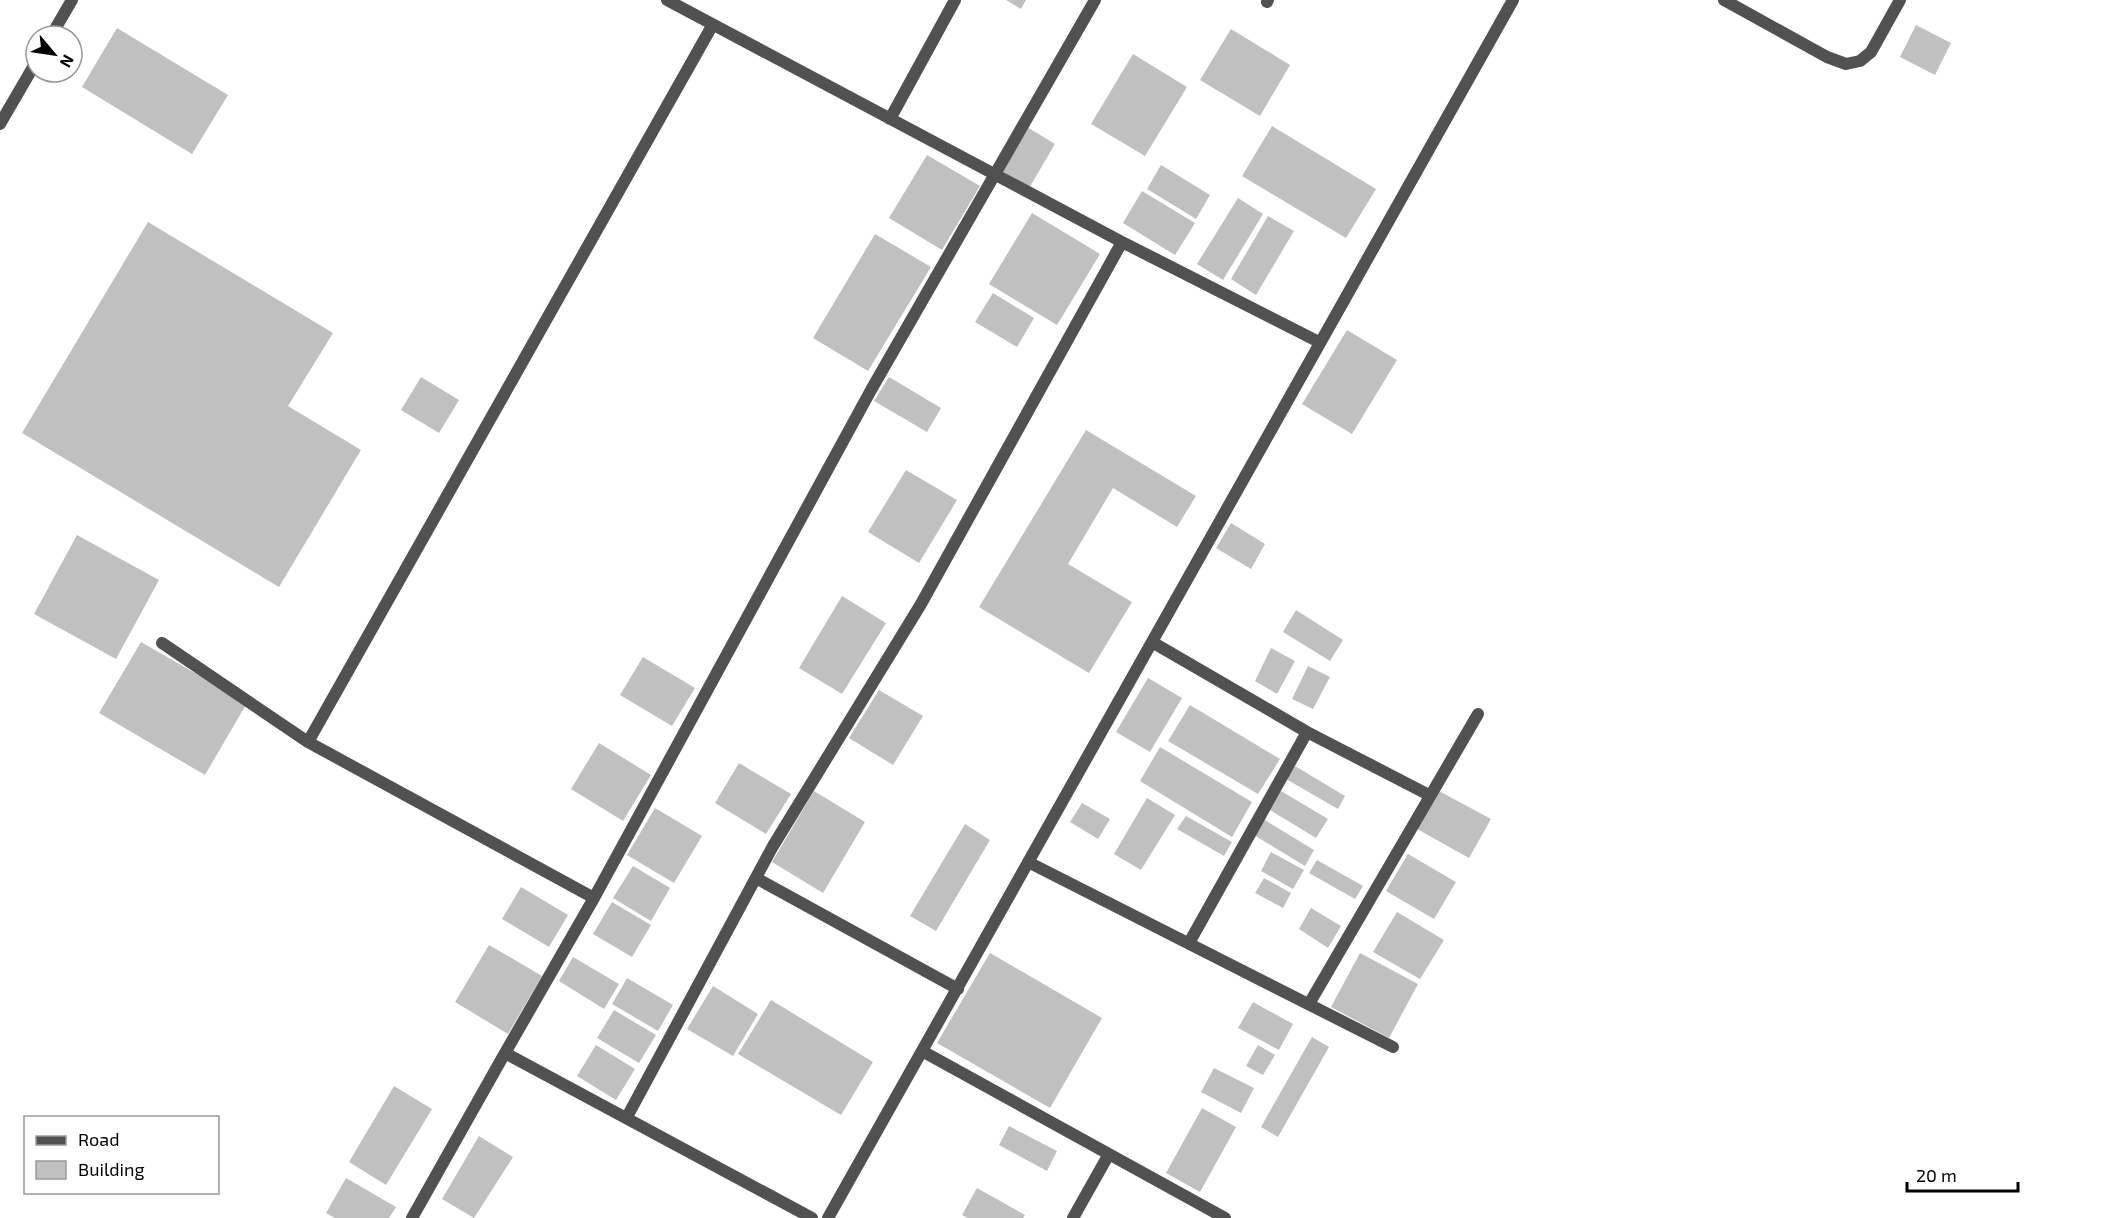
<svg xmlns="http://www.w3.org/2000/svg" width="2123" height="1218" viewBox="0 0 2123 1218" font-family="'Exo 2',sans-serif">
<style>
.building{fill:#c0c0c0}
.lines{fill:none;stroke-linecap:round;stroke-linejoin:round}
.street{stroke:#515151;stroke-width:12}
</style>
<rect width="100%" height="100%" fill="#fff"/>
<path class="building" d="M1006,0H1026L1021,9Z
M1916,25L1951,43L1935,75L1900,57Z
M117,28L228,95L192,154L82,87Z
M1231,29L1290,65L1260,116L1200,80Z
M1133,54L1187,87L1145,156L1091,124Z
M1272,126L1376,189L1346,238L1242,176Z
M1027,127L1055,144L1029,188L1001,171Z
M927,155L980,186L942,250L889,218Z
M1161,165L1210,195L1196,219L1147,189Z
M1142,191L1195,223L1175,255L1123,223Z
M1238,198L1263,214L1223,280L1197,264Z
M1032,213L1100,254L1057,325L989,284Z
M1268,216L1294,231L1256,295L1231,279Z
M148,222L333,333L288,406L361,450L279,587L22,433Z
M875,234L931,267L868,371L813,338Z
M993,293L1034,318L1017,347L975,322Z
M1347,330L1397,360L1352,434L1302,404Z
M421,377L459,400L439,433L401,410Z
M889,377L941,408L927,432L874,401Z
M1086,430L1196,496L1177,527L1113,488L1068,564L1132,602L1089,673L979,607Z
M906,470L957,500L919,563L868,532Z
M1231,523L1265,544L1251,569L1216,548Z
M77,535L159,580L116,659L34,614Z
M842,596L886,623L842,694L799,668Z
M1296,610L1343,640L1330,661L1283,632Z
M141,642L247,703L205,775L99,713Z
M1271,648L1295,661L1277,694L1255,681Z
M643,657L695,688L672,726L620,695Z
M1308,666L1330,677L1313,709L1292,699Z
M1148,678L1182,698L1150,752L1116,732Z
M879,690L923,716L893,765L849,738Z
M1190,705L1280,759L1258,794L1168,741Z
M599,743L651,775L623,821L571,789Z
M1160,747L1252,802L1232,837L1140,781Z
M739,763L791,794L766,834L715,803Z
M1295,766L1345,796L1338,809L1286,779Z
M814,791L865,822L823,893L772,862Z
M1281,791L1328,819L1316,838L1270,810Z
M1439,791L1491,819L1469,858L1417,829Z
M1147,798L1175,815L1141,870L1114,854Z
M1082,803L1110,819L1098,839L1070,822Z
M655,808L702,836L674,883L627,855Z
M1186,816L1232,842L1224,856L1177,829Z
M1263,819L1314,850L1305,866L1254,835Z
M965,824L990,840L936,931L910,916Z
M1271,852L1304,870L1293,889L1261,871Z
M1408,854L1456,882L1434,919L1386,891Z
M1317,860L1363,886L1355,899L1309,873Z
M633,866L670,888L651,921L613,898Z
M1264,878L1291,893L1283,908L1255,893Z
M521,887L568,915L549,947L502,919Z
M612,902L651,925L632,957L593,934Z
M1311,908L1341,926L1328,948L1299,929Z
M1397,912L1444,940L1420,979L1373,952Z
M489,945L542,976L508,1034L455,1002Z
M990,953L1102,1018L1050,1108L937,1043Z
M1360,953L1418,984L1389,1038L1331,1007Z
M573,957L619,984L604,1009L559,981Z
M627,978L673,1005L658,1031L612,1004Z
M713,986L758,1014L733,1056L687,1029Z
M771,1000L873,1062L841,1115L738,1054Z
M1253,1002L1293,1024L1279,1050L1238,1028Z
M614,1010L656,1035L639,1063L597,1038Z
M1312,1037L1329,1047L1278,1137L1261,1127Z
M596,1045L635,1069L616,1100L577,1076Z
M1258,1045L1275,1055L1263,1075L1246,1066Z
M1214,1068L1254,1088L1241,1113L1201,1092Z
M394,1086L432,1109L386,1185L349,1162Z
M1202,1108L1236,1127L1200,1192L1166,1173Z
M1009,1126L1057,1151L1047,1171L999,1145Z
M479,1136L513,1157L474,1218L442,1199Z
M346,1178L396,1207L389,1218H335L326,1213Z
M977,1188L1025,1215L1023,1218H968L962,1215Z"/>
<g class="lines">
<path class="street" d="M667,0L1122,242L1319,342
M1724,0L1827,57L1846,64L1860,61L1871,52L1900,0
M1267,2L1268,0
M51,36L72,0
M890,119L955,0
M0,124L36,62
M1152,642L1307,732L1429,795
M162,643L308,742L594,898
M308,742L712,26
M1028,862L1393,1047
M756,878L958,989
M1189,943L1307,732
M1309,1004L1478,714
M922,1051L1225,1218
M627,1117L773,846L921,604L1122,242
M412,1218L505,1053
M812,1218L505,1053L594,898L871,390L1095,0
M828,1218L1513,0
M1073,1218L1109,1154"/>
</g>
<rect x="24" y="1116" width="195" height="78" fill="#ffffff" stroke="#999999" stroke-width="1.5"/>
<rect x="36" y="1136" width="30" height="9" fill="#515151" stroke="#999999" stroke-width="1.5"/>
<text x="78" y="1146" font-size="18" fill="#000000">Road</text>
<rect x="36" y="1161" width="30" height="18" fill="#c0c0c0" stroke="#999999" stroke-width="1.5"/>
<text x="78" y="1176" font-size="18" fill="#000000">Building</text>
<g transform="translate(54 54) rotate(119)"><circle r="28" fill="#ffffff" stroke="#999999" stroke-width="1.5"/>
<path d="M0-4.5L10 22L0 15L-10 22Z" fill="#000000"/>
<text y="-9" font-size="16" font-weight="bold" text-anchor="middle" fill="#000000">N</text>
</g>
<path d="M1907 1182v9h111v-9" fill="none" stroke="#000000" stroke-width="3"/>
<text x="1916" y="1182" font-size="18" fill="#000000" stroke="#ffffff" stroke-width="4.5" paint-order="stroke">20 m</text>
</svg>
